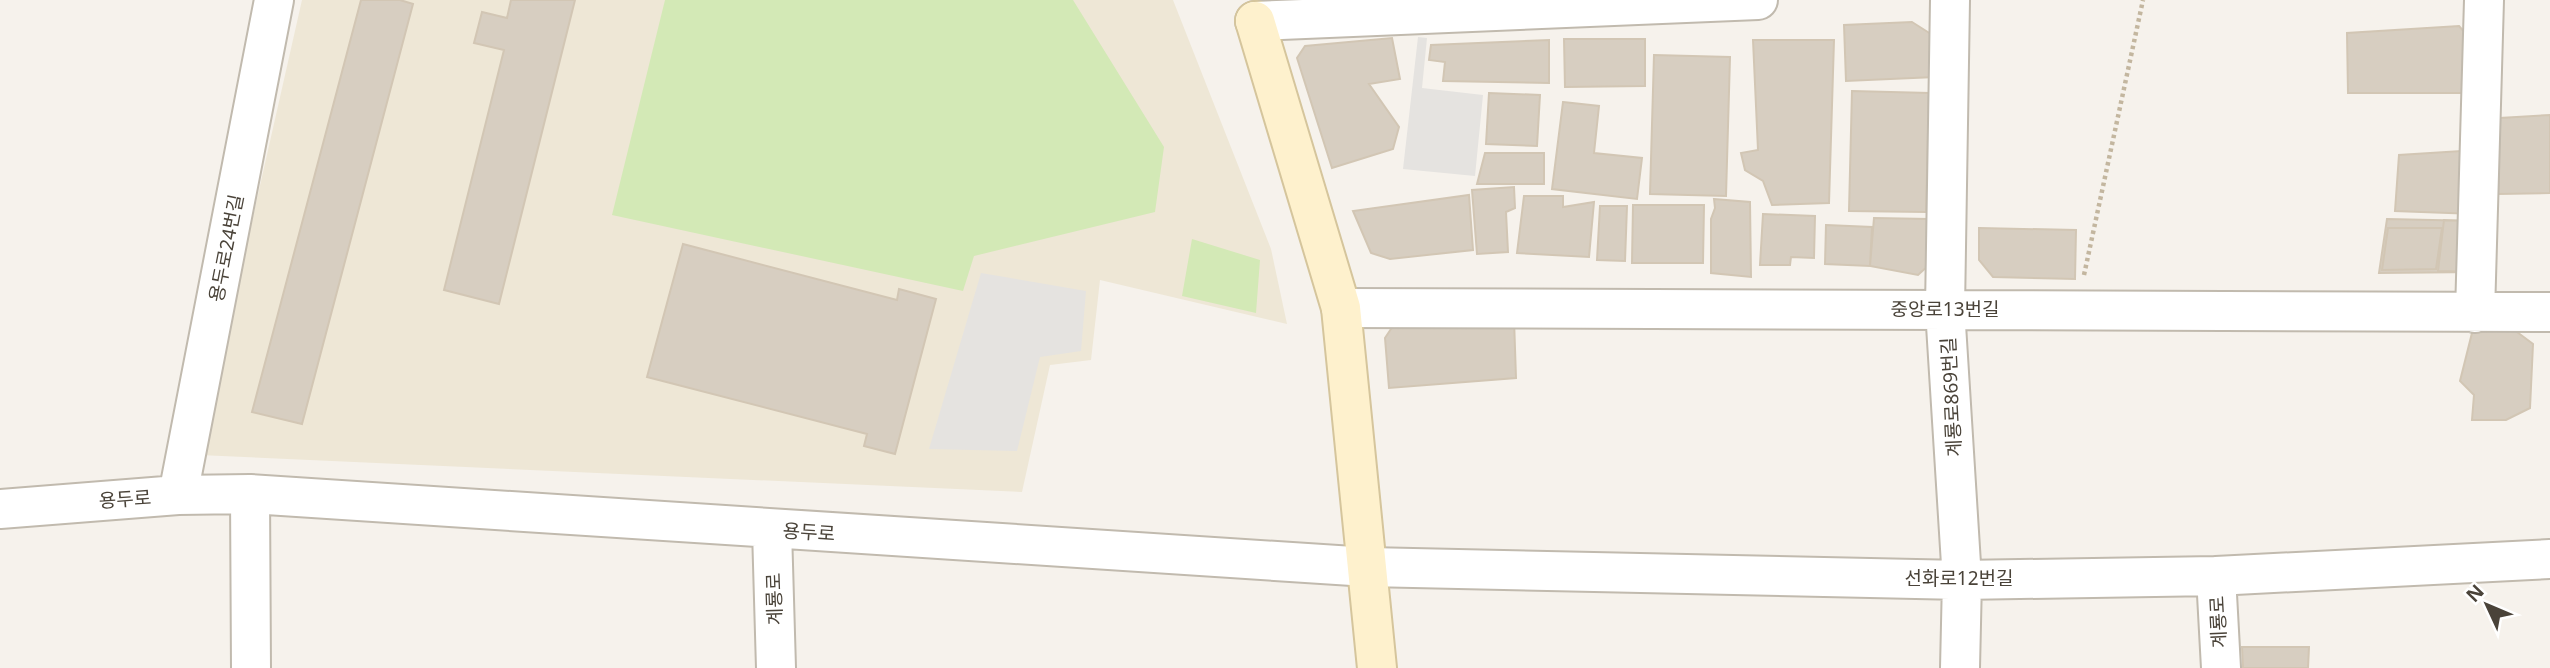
<svg xmlns="http://www.w3.org/2000/svg" width="2550" height="668" viewBox="0 0 2550 668" font-family="'Noto Sans','Noto Sans KR',sans-serif">
<style>
.education{fill:#eee7d6}
.green{fill:#d3e9b6}
.parking{fill:#e5e3e0}
.building{fill:#d7cec1;stroke:#d2c6b4;stroke-width:2}
.lines{fill:none;stroke-linecap:round;stroke-linejoin:round}
.minor-casing{stroke:#c1baae;stroke-width:42}
.tertiary-casing{stroke:#c1baae;stroke-width:42}
.secondary-casing{stroke:#d5c59c;stroke-width:42}
.path{stroke:#c3b69f;stroke-width:4.5;stroke-dasharray:3.5 3.5;stroke-linecap:butt}
.minor{stroke:#fff;stroke-width:38}
.tertiary{stroke:#fff;stroke-width:38}
.secondary{stroke:#fef1cd;stroke-width:38}
.labels{text-anchor:middle;dominant-baseline:central;stroke-width:5;stroke-linejoin:round;paint-order:stroke}
.street-label{font-size:19px;fill:#4a4339;stroke:#fff}
</style>
<rect width="100%" height="100%" fill="#f6f2ec"/>
<path class="education" d="M302,0H1173L1271,249L1287,324L1100,280L1091,360L1050,365L1022,492L199,455Z"/>
<path class="green" d="M665,0H1073L1164,147L1155,212L974,256L963,291L612,215Z
M1192,239L1260,260L1256,313L1182,296Z"/>
<path class="parking" d="M1418,37L1427,38L1422,88L1483,95L1475,176L1403,169Z
M981,273L1086,291L1081,351L1040,357L1017,451L929,449Z"/>
<path class="building" d="M361,0H400L413,4L302,424L252,412Z
M511,0H575L499,304L444,290L504,50L474,43L482,12L507,18Z
M1912,22L1934,36L1935,77L1846,81L1844,25Z
M2459,26L2475,44L2474,93H2348L2347,33Z
M1392,38L1400,79L1369,84L1399,127L1393,149L1332,168L1297,58L1305,46Z
M1564,39H1645V86L1565,87Z
M1549,40V83L1443,81L1445,62L1429,60L1431,45Z
M1753,40H1834L1829,203L1772,205L1763,181L1745,170L1741,153L1758,150Z
M1654,55L1730,57L1726,196L1650,194Z
M1852,91L1929,93L1926,212L1849,211Z
M1489,93L1540,95L1537,146L1486,144Z
M1563,102L1599,106L1594,153L1642,158L1637,199L1552,189Z
M2550,115V193L2498,194L2500,118Z
M2477,150L2475,214L2395,211L2399,155Z
M1485,153H1544V184H1477Z
M1514,187L1515,208L1506,212L1508,252L1477,254L1472,190Z
M1469,195L1473,250L1390,259L1371,253L1353,211Z
M1524,196H1563V207L1594,202L1589,257L1517,253Z
M1714,199L1750,202L1751,277L1711,273V219L1715,208Z
M1633,205H1704L1703,263H1632Z
M1600,206H1627L1625,261L1597,260Z
M1763,214L1815,216L1814,258L1791,257L1790,265H1760Z
M1874,218L1929,219L1930,264L1918,275L1870,266Z
M2387,219L2477,221L2476,272L2379,273Z
M2444,220L2477,221L2476,272L2438,271Z
M1826,225L1872,227L1870,266L1825,264Z
M1979,228L2076,230L2075,279L1993,277L1979,260Z
M2388,228H2442L2436,269L2382,270Z
M683,244L897,300L899,289L936,299L895,454L864,446L867,434L647,377Z
M1514,319L1516,378L1389,388L1385,338L1393,326Z
M2513,329L2533,344L2530,408L2506,420H2472L2474,395L2460,381L2472,333Z
M2242,647H2309L2308,668H2243Z"/>
<g class="lines">
<defs>
<path id="minor" d="M1950,0L1945,309L1962,580L1960,668
M1341,308L2550,312
M2475,313L2484,0
M250,494L251,668
M178,495L274,0
M0,509L178,495L250,494L1368,567L1962,580L2216,576L2550,559
M772,530L776,668
M2216,576L2221,668"/>
<path id="tertiary" d="M1255,21L1758,0"/>
<path id="secondary" d="M1255,21L1341,308L1377,668"/>
</defs>
<use href="#minor" class="minor-casing"/>
<use href="#tertiary" class="tertiary-casing"/>
<use href="#secondary" class="secondary-casing"/>
<path class="path" d="M2084,275L2143,0"/>
<use href="#minor" class="minor"/>
<use href="#tertiary" class="tertiary"/>
<use href="#secondary" class="secondary"/>
</g>
<g class="labels">
<g class="street-label">
<text transform="translate(226 248) rotate(-79)">용두로24번길</text>
<text x="1945" y="309">중앙로13번길</text>
<text transform="translate(1951 397) rotate(-93)">계룡로869번길</text>
<text transform="translate(125 499) rotate(-4)">용두로</text>
<text transform="translate(809 532) rotate(4)">용두로</text>
<text x="1959" y="578">선화로12번길</text>
<text transform="translate(774 599) rotate(-92)">계룡로</text>
<text transform="translate(2218 622) rotate(-93)">계룡로</text>
</g>
</g>
<g transform="translate(2487 605) rotate(314)" stroke="#ffffff" stroke-width="5" paint-order="stroke">
<path d="M0-5L12 26L0 18L-12 26Z" fill="#4a4339"/>
<text y="-10" font-size="19" font-weight="bold" text-anchor="middle" fill="#4a4339">N</text>
</g>
</svg>
